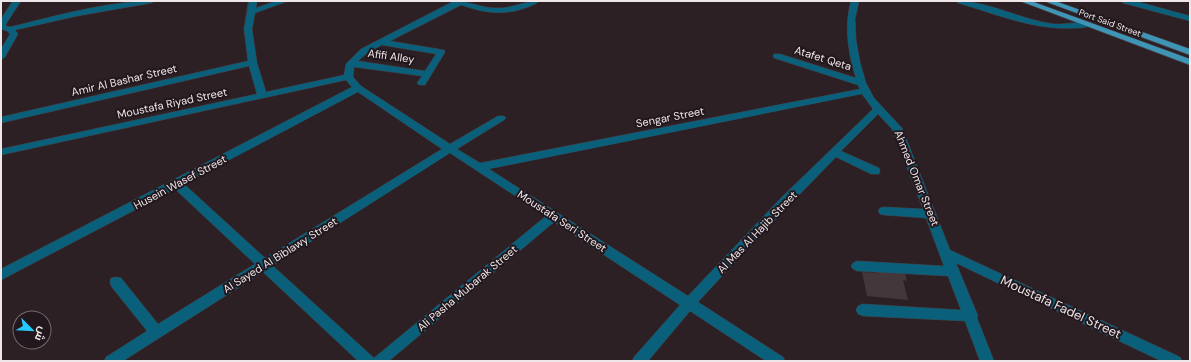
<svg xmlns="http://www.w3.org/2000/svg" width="1191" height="362" viewBox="0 0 1191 362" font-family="'DM Sans',Cairo,sans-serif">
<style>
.building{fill:#44373c}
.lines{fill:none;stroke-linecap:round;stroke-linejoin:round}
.minor-casing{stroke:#473c40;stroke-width:1}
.primary-casing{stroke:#473c40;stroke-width:1}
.minor{fill:#0a607b;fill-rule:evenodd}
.primary{fill:#3e95b6;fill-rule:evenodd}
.labels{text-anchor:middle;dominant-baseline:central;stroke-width:4;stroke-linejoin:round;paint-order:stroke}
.far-street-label{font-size:9px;fill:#eee6e9;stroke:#22171c}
.street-label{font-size:11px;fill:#eee6e9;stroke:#22171c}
.near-street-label{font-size:13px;fill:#eee6e9;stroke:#22171c}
</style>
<rect width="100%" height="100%" fill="#2c2025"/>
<path class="building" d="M874,264L903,267L907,281L903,280L908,300L867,296L862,272L876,273Z"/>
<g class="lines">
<defs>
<path id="minor" d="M13,1H21L6,24V26L10,27C56,16 107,1 155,1L151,3L77,16L15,30L18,34L5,57L1,60V49L10,34L7,31L1,29V19Z
M249,1H257L256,8L276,1H288L255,13L252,29L257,63L266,92L344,75L346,64L361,49L454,1C469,1 481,8 496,8C511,9 524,1 539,1C535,5 528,7 522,9C501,16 481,12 461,5L390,41L444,50L445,52L425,85H419L417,83L422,76L354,67L353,77L361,86L450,144L498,116H504L506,118L504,120L457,149L480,163L860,89L858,85L774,58L773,56L774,54H780L856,78C848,53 844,26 851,1H859L855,19L856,40L860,62L866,83L874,98L902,128L950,250L1180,357L1182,361H1161L956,263L978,316L977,318L994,361H980L965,321L863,316L858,314L856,310L858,306L863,304L961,310L948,276L857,271L853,269L851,266L853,263L857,261L944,266L926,218L884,215L880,214L878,211L880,208L884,207L923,209L892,129L878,114L841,151L879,168L880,171L879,174H871L836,157L760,235L698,302L783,357L785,361H766L690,311L648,361H632L634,357L680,305L554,222L389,361H358L263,272L123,361H104L106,357L147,331L111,286L110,282L111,278L116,277L121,278L158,324L255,264L175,189L1,280V269L352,87L346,80L1,155V149L257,94L249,66L1,123V117L248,61L244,29ZM382,45L436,54L425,71L358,61L367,53ZM358,92L442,149L265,258L184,184ZM862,94L873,109L782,197L688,296L489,169ZM450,153L546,216L374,358L273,266Z
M957,1C989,1 1021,20 1054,24C1063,25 1085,20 1090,25C1086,28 1081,28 1076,28C1035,31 996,14 958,3Z
M1122,1H1135L1190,16V21L1123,3Z"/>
<path id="primary" d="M1020,1H1031L1190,59V65Z
M1044,1H1055L1190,49V55Z"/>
</defs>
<use href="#minor" class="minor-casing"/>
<use href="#primary" class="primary-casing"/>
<use href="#minor" class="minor"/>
<use href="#primary" class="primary"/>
</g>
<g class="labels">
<g class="far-street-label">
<text transform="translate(1110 23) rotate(20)">Port Said Street</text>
</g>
<g class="street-label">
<text transform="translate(391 56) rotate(8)">Afifi Alley</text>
<text transform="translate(823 58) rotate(17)">Atafet Qeta</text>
<text transform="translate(124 80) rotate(-13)">Amir Al Bashar Street</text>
<text transform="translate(172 103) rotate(-12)">Moustafa Riyad Street</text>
<text transform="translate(670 117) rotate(-11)">Sengar Street</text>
<text transform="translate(917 178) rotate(68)">Ahmed Omar Street</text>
<text transform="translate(180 182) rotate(-28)">Husein Wasef Street</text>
<text transform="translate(562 221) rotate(33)">Moustafa Seri Street</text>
<text transform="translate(757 232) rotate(-46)">Al Mas Al Hajib Street</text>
<text transform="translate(280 255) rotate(-32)">Al Sayed Al Biblawy Street</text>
<text transform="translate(467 288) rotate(-40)">Ali Pasha Mubarak Street</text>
</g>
<g class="near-street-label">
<text transform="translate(1061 307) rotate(25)">Moustafa Fadel Street</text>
</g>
</g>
<rect width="1191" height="362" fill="none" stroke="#eee6e9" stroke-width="4"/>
<g transform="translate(32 330) rotate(114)"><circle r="19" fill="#22171c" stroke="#746a6e"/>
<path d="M0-3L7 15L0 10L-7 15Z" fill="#24c9fe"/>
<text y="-6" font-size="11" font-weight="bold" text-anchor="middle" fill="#eee6e9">ش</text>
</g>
</svg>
